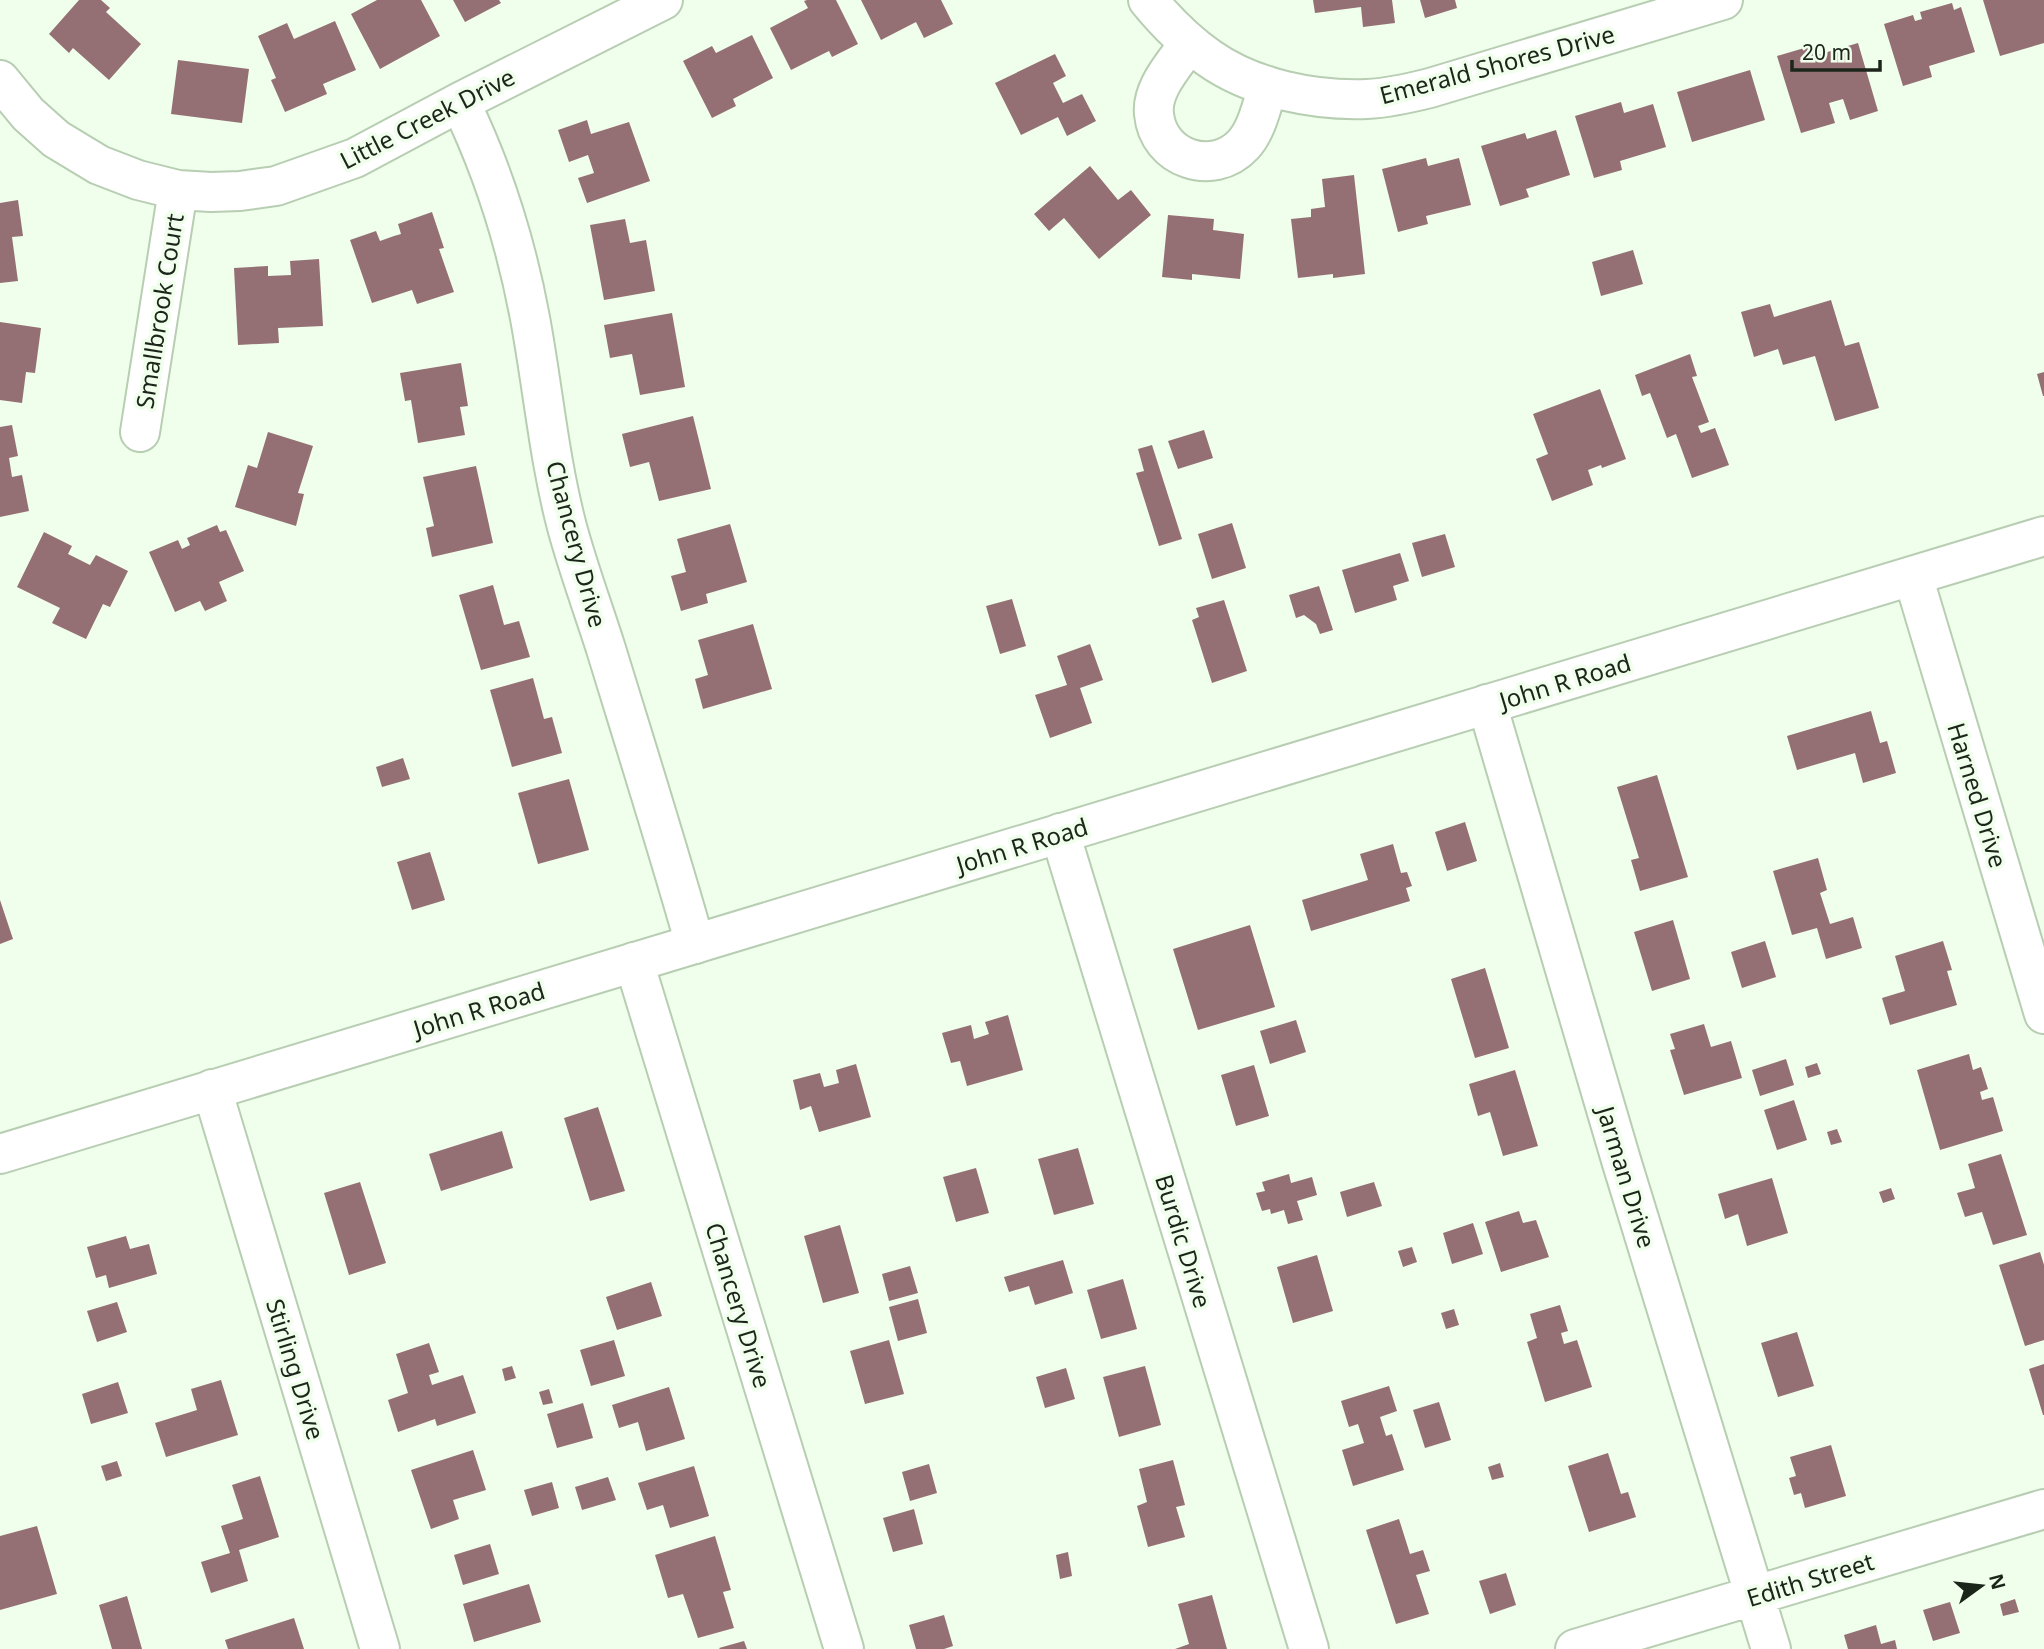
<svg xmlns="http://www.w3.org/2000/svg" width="2044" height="1649" viewBox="0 0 2044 1649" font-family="'Noto Sans',sans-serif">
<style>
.building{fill:#947074}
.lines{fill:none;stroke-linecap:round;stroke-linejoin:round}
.minor-casing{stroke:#b7ceb2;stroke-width:42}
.major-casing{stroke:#b7ceb2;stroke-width:42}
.minor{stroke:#fff;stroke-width:38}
.major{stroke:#fff;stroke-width:38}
.labels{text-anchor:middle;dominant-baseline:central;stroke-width:7;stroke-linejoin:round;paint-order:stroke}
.street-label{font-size:24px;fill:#1c251a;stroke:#f0feec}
</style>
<rect width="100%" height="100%" fill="#f0feec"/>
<path class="building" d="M79,0H101L110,8L106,12L141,44L109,80L73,48L69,53L49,34Z
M377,0H421L440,36L380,69L351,14Z
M453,0H499L501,3L465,22Z
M807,0H836L858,44L832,57L829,51L791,70L770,28L808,8L804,1Z
M861,0H941L953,24L924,38L916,22L881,40Z
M1313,0H1392L1395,23L1363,27L1361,7L1315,13Z
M1420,0H1455L1457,8L1425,18Z
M1983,0H2044V43L2000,56Z
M1952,3L1954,10L1961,7L1975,52L1929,66L1932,77L1903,86L1884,24L1913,15L1915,21L1922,19L1920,12Z
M335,21L356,70L323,84L327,94L285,112L271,80L276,78L258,36L287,23L294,39Z
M752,35L773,78L733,99L736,106L712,118L683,61L712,46L716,53Z
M1858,43L1878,111L1850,120L1843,99L1829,103L1835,123L1801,133L1777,56L1811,46L1814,56Z
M1055,54L1066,76L1053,83L1063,103L1082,94L1096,121L1067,136L1058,117L1021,135L995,83Z
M178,60L249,69L242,123L171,114Z
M1750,70L1765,120L1692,142L1677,92Z
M1621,102L1624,113L1653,104L1666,147L1620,161L1622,170L1594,178L1575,116Z
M587,120L591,134L629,122L650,181L587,203L578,178L594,173L588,155L569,162L558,130Z
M1556,130L1570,175L1526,189L1529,197L1500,206L1481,146L1525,133L1527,139Z
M1426,158L1428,166L1459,158L1471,205L1426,216L1428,224L1398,232L1382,169Z
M1090,166L1118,200L1131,190L1151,215L1099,259L1064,218L1049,231L1034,214Z
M1354,175L1365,274L1333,278V274L1298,278L1291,219L1311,217V209L1325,207L1322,179Z
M18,200L23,236L12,237L18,281L0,283V203Z
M432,212L444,248L439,249L454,292L417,304L412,290L372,303L350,240L376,231L380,241L394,236L401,234L398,224Z
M1168,215L1214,219L1213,230L1244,234L1240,279L1192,274V280L1162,277Z
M625,219L630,243L646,240L655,291L604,300L590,225Z
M1633,250L1643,284L1601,296L1592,262Z
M319,259L323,326L278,328L279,343L238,345L234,268L268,266V276L291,275L290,261Z
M1831,300L1845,346L1859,342L1879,408L1835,421L1815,356L1783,365L1778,349L1754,357L1741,312L1770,304L1774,317Z
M672,313L685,387L640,395L632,354L610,358L604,325Z
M0,322L41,328L35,373L26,372L22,403L0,400Z
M1690,354L1697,376L1692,377L1709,422L1698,426L1701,433L1715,428L1729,465L1692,478L1676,434L1667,438L1650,393L1642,396L1635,375Z
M461,363L468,406L460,407L465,435L418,443L411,400L405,401L400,373Z
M2044,372V396H2043L2037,374Z
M1600,389L1626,459L1602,468L1601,465L1588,470L1593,485L1552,501L1536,459L1548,454L1533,414Z
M693,416L711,489L659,501L649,462L630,467L622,434Z
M12,425L18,456L9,458L12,477L22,475L29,511L0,517V427Z
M1204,430L1213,458L1178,469L1168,441Z
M268,432L313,446L298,493L304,494L296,526L235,507L248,465L257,468Z
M1152,445L1182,539L1159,546L1136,473L1144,471L1138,449Z
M476,466L493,543L432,557L426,528L434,526L423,477Z
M1232,523L1246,568L1212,579L1198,534Z
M730,524L747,582L706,594L708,603L681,611L671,576L686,572L677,539Z
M217,525L220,532L226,530L244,571L219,582L227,601L205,611L200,601L175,612L149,552L178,540L182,549L190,545L187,538Z
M44,532L72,546L68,554L90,565L96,555L128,571L110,607L103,604L86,639L52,623L60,608L17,587Z
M1445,534L1455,567L1422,577L1412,543Z
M1400,553L1409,581L1393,586L1397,600L1355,613L1342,570Z
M493,585L504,625L519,621L530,657L481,670L459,595Z
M1319,586L1333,630L1320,634L1316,624L1304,615L1296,618L1289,595Z
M1012,599L1026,646L1000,654L986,606Z
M1224,600L1247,671L1212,683L1192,620L1199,617L1196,608Z
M753,624L772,689L703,709L695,679L708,675L698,640Z
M1090,644L1103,680L1080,688L1092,723L1050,738L1035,695L1067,685L1057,656Z
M533,678L544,719L552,717L562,753L512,767L490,690Z
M1871,711L1880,743L1887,741L1896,773L1863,783L1855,753L1797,770L1787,736Z
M403,758L410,779L382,787L376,767Z
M1657,775L1688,877L1640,891L1631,860L1639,858L1617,787Z
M569,779L589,850L538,864L518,793Z
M1465,822L1477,861L1447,871L1435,832Z
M1393,844L1401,873L1407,872L1412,886L1406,888L1410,901L1311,931L1302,900L1368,880L1360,854Z
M430,852L445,900L412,910L397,862Z
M1818,858L1827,890L1820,893L1830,924L1853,917L1862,948L1826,959L1817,928L1792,935L1773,871Z
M0,900L13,939L0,944Z
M1673,920L1690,979L1652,991L1634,932Z
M1250,925L1275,1007L1198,1030L1173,949Z
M1765,941L1776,977L1742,988L1731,952Z
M1943,941L1952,970L1947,971L1957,1005L1890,1025L1882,998L1905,991L1895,956Z
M1485,968L1509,1048L1475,1058L1451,979Z
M1008,1015L1023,1070L967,1086L960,1061L951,1063L942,1033L971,1025L974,1039L989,1034L985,1022Z
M1296,1020L1306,1052L1270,1064L1260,1031Z
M1704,1024L1711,1047L1731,1041L1742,1078L1684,1095L1670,1050L1675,1049L1670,1034Z
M1969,1054L1973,1070L1981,1067L1988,1089L1980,1092L1982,1100L1993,1097L2003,1131L1940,1150L1917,1070Z
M1786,1059L1794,1085L1760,1096L1752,1070Z
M1817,1063L1821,1074L1808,1078L1805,1067Z
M856,1064L871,1117L819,1132L811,1106L800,1110L793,1080L820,1073L824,1087L839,1083L836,1070Z
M1254,1065L1269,1116L1236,1126L1221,1075Z
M1515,1070L1538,1146L1503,1156L1490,1112L1478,1116L1469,1084Z
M1794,1100L1807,1140L1777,1150L1764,1110Z
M598,1107L625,1191L590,1201L564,1118Z
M1837,1129L1842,1142L1831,1145L1827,1132Z
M502,1131L513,1168L441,1191L429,1154Z
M1078,1148L1094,1204L1054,1215L1038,1159Z
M2001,1154L2027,1235L1993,1245L1982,1212L1965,1217L1957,1193L1975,1188L1968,1164Z
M976,1168L989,1213L956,1222L943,1177Z
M1289,1174L1291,1183L1312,1177L1317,1195L1297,1201L1303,1220L1288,1224L1284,1210L1271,1214L1270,1209L1262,1211L1256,1193L1265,1191L1262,1182Z
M1772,1178L1788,1233L1747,1246L1738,1214L1725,1219L1718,1194Z
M360,1182L386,1263L349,1275L324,1193Z
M1374,1182L1382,1206L1347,1217L1340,1192Z
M1891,1188L1895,1199L1883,1203L1879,1192Z
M1519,1211L1523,1223L1536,1220L1549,1257L1501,1272L1485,1222Z
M1473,1223L1483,1254L1452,1264L1443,1233Z
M840,1225L859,1293L823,1303L804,1236Z
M126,1236L130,1249L149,1244L157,1274L109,1288L106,1275L96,1278L87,1247Z
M1412,1247L1417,1262L1403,1267L1398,1251Z
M2040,1252L2044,1265V1340L2025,1346L1999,1265Z
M1317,1255L1333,1311L1293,1323L1277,1267Z
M1063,1260L1073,1293L1035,1305L1029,1286L1009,1292L1004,1277Z
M910,1266L918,1293L889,1301L882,1274Z
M1123,1279L1137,1329L1101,1339L1087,1290Z
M651,1282L662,1316L617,1330L606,1297Z
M918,1299L927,1333L898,1341L889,1307Z
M117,1302L127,1332L97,1342L87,1311Z
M1560,1305L1568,1331L1561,1333L1564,1344L1577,1340L1592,1387L1545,1402L1527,1342L1537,1338L1530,1314Z
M1454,1309L1459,1325L1446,1329L1441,1313Z
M1797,1332L1814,1386L1778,1397L1761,1343Z
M614,1340L625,1376L591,1386L580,1350Z
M889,1340L904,1394L865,1404L850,1351Z
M429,1343L439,1372L429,1375L432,1385L463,1375L476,1413L437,1426L435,1419L398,1432L388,1400L408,1393L396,1354Z
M2044,1364V1415H2043L2029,1369Z
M512,1366L516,1378L505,1381L502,1369Z
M1145,1366L1161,1425L1119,1437L1103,1377Z
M1066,1368L1075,1399L1045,1408L1036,1377Z
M221,1380L238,1435L166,1457L155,1423L197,1410L191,1389Z
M118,1382L128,1413L91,1424L82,1394Z
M1389,1386L1397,1411L1380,1417L1386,1436L1392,1434L1404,1470L1353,1486L1342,1450L1364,1443L1358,1424L1349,1427L1341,1401Z
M669,1387L685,1439L646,1451L638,1422L619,1428L612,1405Z
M549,1389L553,1403L543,1405L539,1392Z
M1439,1402L1451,1440L1425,1448L1413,1410Z
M583,1403L593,1438L557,1448L547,1414Z
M1831,1445L1846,1496L1805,1508L1801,1493L1794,1495L1789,1478L1796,1476L1790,1457Z
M473,1450L486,1490L453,1500L459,1519L431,1529L411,1470Z
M1608,1453L1621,1494L1628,1492L1636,1517L1589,1532L1568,1466Z
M1173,1460L1185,1505L1176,1507L1185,1537L1148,1547L1137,1506L1147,1502L1139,1469Z
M117,1461L122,1476L106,1481L101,1466Z
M1500,1463L1504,1477L1492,1480L1488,1467Z
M929,1464L937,1493L910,1501L902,1472Z
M694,1466L709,1516L670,1528L663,1505L647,1510L638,1483Z
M260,1476L279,1537L239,1550L248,1581L211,1593L201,1562L230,1553L221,1526L243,1519L232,1485Z
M608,1477L616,1500L582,1510L575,1487Z
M552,1482L559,1508L532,1516L524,1490Z
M914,1509L923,1544L893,1552L883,1518Z
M1399,1519L1410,1554L1423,1550L1430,1571L1416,1575L1429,1614L1396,1624L1366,1530Z
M37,1526L57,1594L0,1610V1536Z
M715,1536L731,1590L723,1592L734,1628L698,1638L683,1594L668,1598L655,1555Z
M490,1544L499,1574L463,1585L454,1555Z
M1068,1552L1072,1576L1060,1579L1056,1555Z
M1506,1573L1516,1605L1490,1614L1479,1581Z
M529,1584L541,1622L474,1642L463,1604Z
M1212,1595L1227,1649H1175L1189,1644L1178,1604Z
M127,1596L142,1649H112L99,1605Z
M2015,1599L2019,1612L2003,1616L2000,1604Z
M1950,1602L1960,1633L1933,1641L1923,1610Z
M944,1615L953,1646L944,1649H916L909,1625Z
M294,1618L304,1649H228L225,1640Z
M1876,1625L1881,1644L1895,1640L1897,1649H1848L1844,1635Z
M744,1641L747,1649H720L719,1648Z"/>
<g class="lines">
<defs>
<path id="minor" d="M1148,0C1166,22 1186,42 1209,58C1253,89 1315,101 1367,99C1389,98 1410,93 1430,88L1723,0
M1189,43C1176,63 1151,88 1154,114C1158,159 1213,177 1243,145C1257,130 1262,105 1268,86
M0,80L28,114L56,139L99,165L138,180L178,190L211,192L240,191L276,186L355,158L460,102L663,0
M460,102C493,170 516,243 530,318C543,388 549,459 567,527C578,568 593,608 606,649C636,747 667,845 695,944
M140,432L178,190
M1913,576L2044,1014
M1487,704L1621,1160L1771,1649
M1060,833L1309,1649
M634,962L844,1649
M212,1089L380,1649
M1575,1649L2044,1509"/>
<path id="major" d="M0,1154L2044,536"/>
</defs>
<use href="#minor" class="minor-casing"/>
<use href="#major" class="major-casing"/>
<use href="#minor" class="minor"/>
<use href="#major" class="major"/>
</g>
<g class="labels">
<g class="street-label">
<text transform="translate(1497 64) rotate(-15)">Emerald Shores Drive</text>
<text transform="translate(427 118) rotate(-27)">Little Creek Drive</text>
<text transform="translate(159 311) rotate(-81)">Smallbrook Court</text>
<text transform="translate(577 544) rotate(75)">Chancery Drive</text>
<text transform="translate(1565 681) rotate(-17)">John R Road</text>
<text transform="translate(1978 795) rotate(73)">Harned Drive</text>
<text transform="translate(1022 845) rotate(-17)">John R Road</text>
<text transform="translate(479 1009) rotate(-17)">John R Road</text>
<text transform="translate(1627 1177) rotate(73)">Jarman Drive</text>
<text transform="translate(1184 1241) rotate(73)">Burdic Drive</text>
<text transform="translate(739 1305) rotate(73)">Chancery Drive</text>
<text transform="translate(296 1369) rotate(73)">Stirling Drive</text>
<text transform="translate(1810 1579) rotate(-17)">Edith Street</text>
</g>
</g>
<g transform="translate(1981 1586) rotate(75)" stroke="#f0feec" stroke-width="5" paint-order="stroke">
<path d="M0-5L12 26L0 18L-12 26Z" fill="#1c251a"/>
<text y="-10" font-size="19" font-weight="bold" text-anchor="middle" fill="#1c251a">N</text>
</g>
<path d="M1792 60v10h88v-10" fill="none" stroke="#1c251a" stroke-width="3.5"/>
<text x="1802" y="60" font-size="21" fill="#1c251a" stroke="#f0feec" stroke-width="5" paint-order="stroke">20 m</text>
</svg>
